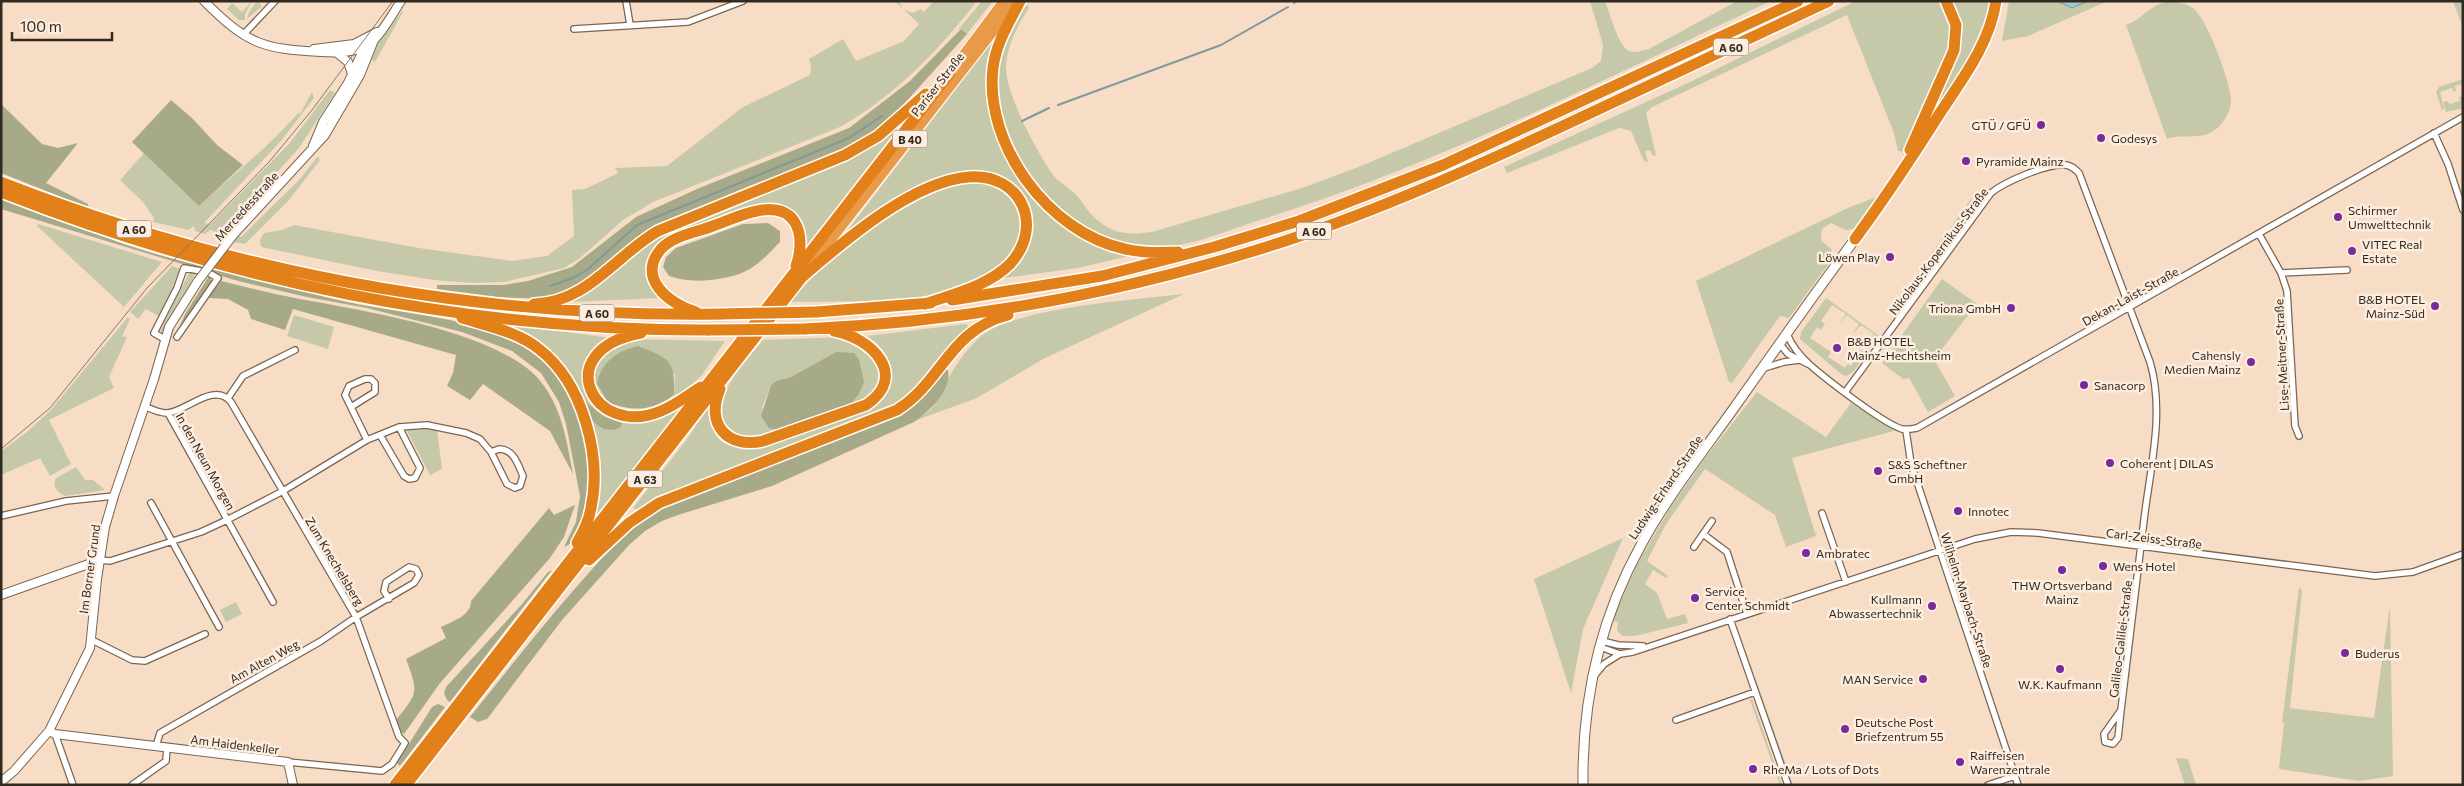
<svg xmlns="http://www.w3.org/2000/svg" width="2464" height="786" viewBox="0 0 2464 786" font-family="Commissioner,sans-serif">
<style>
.green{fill:#c6c9a9}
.forest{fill:#a7aa89}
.water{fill:#a0c9d1;stroke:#7f999c}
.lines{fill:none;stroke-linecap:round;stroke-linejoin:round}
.stream{stroke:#7f999c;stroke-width:2}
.minor-casing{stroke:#7b6550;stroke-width:8}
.tertiary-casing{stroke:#7b6550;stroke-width:10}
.secondary-casing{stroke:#7b6550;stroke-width:11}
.trunk-casing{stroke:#fff;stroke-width:12}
.motorway-casing{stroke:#fff;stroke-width:14}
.minor{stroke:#fff;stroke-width:5.5}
.tertiary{stroke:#fff;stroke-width:8}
.secondary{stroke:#fff;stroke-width:9}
.trunk{stroke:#e89a48;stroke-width:10}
.motorway{stroke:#e2801a;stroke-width:11}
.tram{stroke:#887869;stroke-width:1}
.tertiary-bridge-casing{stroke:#7b6550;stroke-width:10;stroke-linecap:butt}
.motorway-bridge-casing{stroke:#fff;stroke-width:14;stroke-linecap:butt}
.tertiary-bridge{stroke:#fff;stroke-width:8}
.motorway-bridge{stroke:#e2801a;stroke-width:11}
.poi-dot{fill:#78299a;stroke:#fcedde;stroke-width:2}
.labels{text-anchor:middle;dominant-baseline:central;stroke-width:5;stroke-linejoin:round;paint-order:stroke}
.shield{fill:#fcedde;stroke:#6f6459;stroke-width:1}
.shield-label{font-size:11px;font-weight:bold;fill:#322920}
.street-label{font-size:12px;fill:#322920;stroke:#fcedde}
.poi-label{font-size:12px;fill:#322920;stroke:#fcedde;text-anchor:start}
</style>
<rect width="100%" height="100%" fill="#f7ddc6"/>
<path class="green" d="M252,1L245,14V20H239L227,9L232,3L242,12Z
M257,1L262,6L247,19L249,12Z
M895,1H899L903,9L912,13L921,9L924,12L934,1H977C938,51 895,96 840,127L653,202L623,220L580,258L564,268L504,282L473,283L434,280L377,271L261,247L260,240L264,233L282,230L294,225L419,248L512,261L547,256L574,236L572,190L585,189L618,173L615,168L667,166L743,107L810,75L811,65L809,59L843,39L856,61L904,41L919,24Z
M982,1H993L967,34L961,29L958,30Z
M1590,1H1605C1610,13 1618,46 1629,51C1635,54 1643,50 1649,49L1737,1H1771C1605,79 1439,164 1263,219C1225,231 1183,251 1142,247C1073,241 1017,177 1002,112C995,82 999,58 1011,30C1015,21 1020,10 1027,5L1029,8C1018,25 1006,47 1006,68C1006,94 1036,150 1051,172C1057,182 1071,188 1079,198C1088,211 1095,221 1111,229C1124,235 1138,234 1152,232L1302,188L1361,166L1592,68L1601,61L1603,45Z
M1856,1H1943L1954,37L1937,83L1904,152L1898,151L1894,133L1847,15L1652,107L1646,113L1656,155L1653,156L1650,150L1645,151L1648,162L1644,161L1631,131L1619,128L1507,173L1504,167L1690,82Z
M1949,1H1991L1980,41L1916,146L1956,53Z
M2009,1H2108L2028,36L2002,41Z
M2453,1H2463V28Z
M2164,2C2174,1 2184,2 2193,8C2207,18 2231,83 2231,100C2231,111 2224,123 2215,130C2199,141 2184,133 2167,139L2126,25C2141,20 2147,8 2164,2Z
M402,11L403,12L375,62L369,58L374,47Z
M1001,30L992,54L1001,140L1054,217L1073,233L1092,242L1133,255L1078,268L997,279L1023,253L1022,195L958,174L841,239Z
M2463,79V84L2455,86L2456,91L2454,92L2452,88L2440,92L2444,109L2436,114L2442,110L2436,92L2439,87Z
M330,90L335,93L299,148L261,190L229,232L241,237L300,179L318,156L320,160L289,200L245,244L221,240L214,231L210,230L205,234L195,231L194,226L188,230L153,222L154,218L143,202L120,180L144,153L199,206C232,175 268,148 298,113L300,114L312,92L314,98L281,141L204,223L210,224L289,144Z
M2463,96V108L2446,112L2443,102L2447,101L2450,104L2460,101L2459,97Z
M902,123L805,248L804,233L777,206L661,243C644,259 645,283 661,298L569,302L595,287L653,239Z
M971,181C994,184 1010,187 1019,211C1024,227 1021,243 1010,256C964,310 854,300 789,302C826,261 865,228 914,203C933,193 950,185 971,181Z
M1877,197L1854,229L1846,230L1831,223L1822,229L1821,240L1832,250V259L1789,318L1780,316L1732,383L1729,382L1696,281L1850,207Z
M1971,199L1975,201L1954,231L1949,230Z
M38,224L162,262L124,307L37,226Z
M1946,233L1950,237L1933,258L1930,256Z
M172,266L180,269L160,317L146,309L138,319L130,312Z
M189,273H196L163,332L160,331Z
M1942,279L1977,304L1934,359L1955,396L1928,412L1909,378L1903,379L1882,363Z
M1184,294L1043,359L977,398L914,421C919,418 925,414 930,410C939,401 943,389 949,377C957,363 967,349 979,338C1010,308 1139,299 1184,294Z
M1826,298L1879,336L1869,349L1862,342L1867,344L1874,334L1861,325L1852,335L1859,324L1847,315L1838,325L1846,314L1832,305L1821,321L1825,324L1821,330L1817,327L1810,338L1831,352L1828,357L1845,368L1848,364L1851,366L1861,350L1867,353L1853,372L1846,376L1841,374L1800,339L1801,332Z
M294,315L334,327L328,349L287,336Z
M128,317L130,319L122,336L127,337L109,377L114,388L49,420L71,464L50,476L40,458L1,475V451L27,432L50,411Z
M494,322L610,338L593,351L584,373L614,415L684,404L592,523L588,418L601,428L620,421L603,416L588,403L584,405C559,350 546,348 494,322Z
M966,324L969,327L952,342L916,389L891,408L664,496L638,510L633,508L685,442L710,405C706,470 771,444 806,432C828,424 850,417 872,409C901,387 897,355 867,336Z
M845,337L873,353L881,378L872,396L849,407L859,394V360L836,352L789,378L778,380L771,385L762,408L778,430C769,437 752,439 741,435C693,414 745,363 763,340Z
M628,339L725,341L702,375L678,397L674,395L675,374L597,384L602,395L596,392C590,362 603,352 628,339Z
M1757,392L1826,437L1851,403L1894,431L1792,458L1816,536L1786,547L1775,515L1705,469L1666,524L1647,561L1668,576L1666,578L1653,570L1645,584L1657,593L1667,619L1685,614L1688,623L1635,636H1622L1617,630L1618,622L1613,621L1614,617L1635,568L1670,508L1705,458Z
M425,428L437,429L442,469L430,475L406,429Z
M76,467L85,480H93L105,490L65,496C57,492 52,486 56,478Z
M1623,538L1583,629L1571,693L1534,579Z
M2299,587L2302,591L2290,708L2374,718L2390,605L2393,776L2359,781L2279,769L2284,723H2282Z
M236,602L242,614L226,622L220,610Z
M1739,631L1793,785H1791Z
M1752,699L1782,785H1780L1750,700Z
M2176,758L2188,759L2196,785H2185Z"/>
<path class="forest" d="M961,29L967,34L903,105L881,127L863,140L821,160L651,230L631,242L576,288L543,299L499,297L437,289V285H504L528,281L572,267L636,217L697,189L849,128L910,81Z
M171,100L192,118L217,145L243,165L199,206L132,142Z
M1,104L42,144L58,148L78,143L46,183L88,204L89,208L1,173Z
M1,195C58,218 114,244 174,259C191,264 209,266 227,271C269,282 310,294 352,303C409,315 501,320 545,359C577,388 588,441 590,482C590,501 584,540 564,547L576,522L580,496L566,424L559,402L541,373L512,351L462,332L367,308L307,297L238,281L1,209Z
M768,223L780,231V242C770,252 758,266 744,272C723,281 690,284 669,276L663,267L666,257L676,248L743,224Z
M209,276L213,283L177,333L185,314Z
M221,281C245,287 270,293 295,298C358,310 501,331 541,382C562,408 567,442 573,474L550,431L483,384L470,400L447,386L453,373L456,355L293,309L285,330L251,319L248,310L228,299L208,298Z
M638,346C670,359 675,359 674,395C650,412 635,411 608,403L597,384C601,362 617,351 638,346Z
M836,352L854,353L859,360L864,382L859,394L849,407L778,430L769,428L761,416L771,385L778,380L789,378Z
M943,370H948C952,391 929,411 914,422L772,486L678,515L662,521L645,531L629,545L562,620L487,719L478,722L470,717C504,675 537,632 573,591C604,556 624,530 665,506L900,416L928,392Z
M586,402L603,416L620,422L622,423L620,428C602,435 589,421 584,405Z
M575,505L564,537L550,558L440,683L404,734L402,733L396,720C419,692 418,692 406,659L446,638L441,627C453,621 471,616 471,601L549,508L554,515Z
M552,570L450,702L447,700L444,693L446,687L523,603L548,572Z
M438,704L445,707L400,766L397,763L432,707Z"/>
<path class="water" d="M2057,1H2088L2072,8Z"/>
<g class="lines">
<path class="stream" d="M1294,3L1297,1
M1058,105L1221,45L1288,7
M1022,121L1049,108
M550,286L573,278L587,270L637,225L849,138L882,116"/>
<defs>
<path id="minor" d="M626,1L630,25
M574,29L688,22L743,1
M243,35L275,1
M2434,133L2448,164L2463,210
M2259,234L2281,273L2287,291L2295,426L2299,436
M2281,273L2347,270
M1787,334C1792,346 1800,356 1810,365C1826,379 1884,424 1902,429C1907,430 1912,429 1917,428L2463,117
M166,340L154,333L177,288L184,268L207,272L218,278L177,337
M1780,344L1788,354L1808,364
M1764,368L1784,362L1799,360
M1846,391L1991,193C2004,182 2048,163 2066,165C2072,166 2075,169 2079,173L2150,362C2165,412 2150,469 2144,520C2136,583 2129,647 2121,710L2118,738L2113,744L2105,742L2104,734L2121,710
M228,398L243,376L295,350
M144,406C151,409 159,413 167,413C186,412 214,381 231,402L356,617L399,737L405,743L392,764L382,771L288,762
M351,407L375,392V383L371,379H365L349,386L345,395L367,440
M168,413L273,602
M1906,430L1911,464L2018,785
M380,435L404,476L409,479L415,478L420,468L399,427
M499,449C514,449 518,465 523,476L520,486L515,488L507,484L491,452Z
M151,503L219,627
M1822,513L1846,582
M1,516L66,501L114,496
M1703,534L1727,552L1747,614
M1694,547L1712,521
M100,560L110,561L201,532L227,520L283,491L367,440L399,427L427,425L466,433L480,439L491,452
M1730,619L1788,785
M92,640L132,660L145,661L205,634
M1602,641L1618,645L1643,646
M1600,647L1620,654L1633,652L1975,539L2011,532L2038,533L2375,576L2413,572L2463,554
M1595,675L1604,664L1620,654
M1676,720L1755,692
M55,734L73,785
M156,746L160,733L321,641L356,617L414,583L419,575L416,569L409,567L386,582L384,591L389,599
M132,785L166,761L167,747
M1988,785L2015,776"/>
<path id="tertiary" d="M204,1C247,44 262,49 321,52C338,53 355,53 369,44C380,37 393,13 401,1
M314,49L354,44L377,32
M337,53L348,62L352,74
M313,146L323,122L348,83L365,46
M234,234L325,135L360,75L374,40
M1,595L100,560
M49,731L55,734L288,762L293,785
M1,782L14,771L49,731L90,648L97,579L105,527L114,496L154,379L169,327L198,281"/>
<path id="secondary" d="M1583,785C1582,701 1600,619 1641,545C1667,497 1702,453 1734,408C1774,351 1814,295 1855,239"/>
<path id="trunk" d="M950,73L1004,1
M812,264L1015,3"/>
<path id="motorway" d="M1020,1C1009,23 996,43 993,68C984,145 1049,233 1125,249C1142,253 1160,253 1178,252
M1910,150L1954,50L1956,25L1946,1
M1,182C231,272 474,318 721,314
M1,192C225,280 468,331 709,330
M1855,239C1885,198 1913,156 1940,113C1963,78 1990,43 1996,1
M952,300L1102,276L1214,247L1299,221L1443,165L1798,1
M534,304C587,303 616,255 658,231L845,155L878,136L926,94
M696,312C669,304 636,278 661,249C673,236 694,233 710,227C725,222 741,214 757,211C796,202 807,234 796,266
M816,312L931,303
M462,318C488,326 518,332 539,349C583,383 602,456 591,508C589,521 583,532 577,543
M804,329C967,322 1129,292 1285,241C1382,209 1475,167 1567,124C1655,83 1742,42 1829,1
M641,333C548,350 593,440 661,411C676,405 688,395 701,387
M720,389C705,424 727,449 763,441L866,405C909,376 872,338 834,331
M589,560L629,523L659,503L897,410C943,381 949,330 1008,315
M395,785L950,73
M406,785L802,277C844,241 913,181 969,177C1021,173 1045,226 1010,264C988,286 953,294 925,304"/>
</defs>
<use href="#minor" class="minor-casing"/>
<use href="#tertiary" class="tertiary-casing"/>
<use href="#secondary" class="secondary-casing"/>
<use href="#trunk" class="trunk-casing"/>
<use href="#motorway" class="motorway-casing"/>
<use href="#minor" class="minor"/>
<use href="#tertiary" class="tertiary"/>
<use href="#secondary" class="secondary"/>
<use href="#trunk" class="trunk"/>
<use href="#motorway" class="motorway"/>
<path class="tram" d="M1,449L50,408L147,288L269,162L312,110L393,1"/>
<defs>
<path id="tertiary-bridge" d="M198,281L234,234"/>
<path id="motorway-bridge" d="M721,314L816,312
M709,330L804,329"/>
</defs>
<use href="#tertiary-bridge" class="tertiary-bridge-casing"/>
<use href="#motorway-bridge" class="motorway-bridge-casing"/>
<use href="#tertiary-bridge" class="tertiary-bridge"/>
<use href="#motorway-bridge" class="motorway-bridge"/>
</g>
<g class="poi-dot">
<circle cx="2041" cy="125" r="5"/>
<circle cx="2101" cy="138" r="5"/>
<circle cx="1966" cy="161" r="5"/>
<circle cx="2338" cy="217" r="5"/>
<circle cx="2352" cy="251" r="5"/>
<circle cx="1890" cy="257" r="5"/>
<circle cx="2435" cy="306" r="5"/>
<circle cx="2011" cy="308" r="5"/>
<circle cx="1837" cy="348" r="5"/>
<circle cx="2251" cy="362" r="5"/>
<circle cx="2084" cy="385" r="5"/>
<circle cx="2110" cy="463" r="5"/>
<circle cx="1878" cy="471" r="5"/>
<circle cx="1958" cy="511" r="5"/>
<circle cx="1806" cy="553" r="5"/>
<circle cx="2103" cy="566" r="5"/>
<circle cx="2062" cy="570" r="5"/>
<circle cx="1695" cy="598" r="5"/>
<circle cx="1932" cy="606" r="5"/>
<circle cx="2345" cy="653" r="5"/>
<circle cx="2060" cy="669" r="5"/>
<circle cx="1923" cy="679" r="5"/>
<circle cx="1845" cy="729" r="5"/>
<circle cx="1960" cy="762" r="5"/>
<circle cx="1753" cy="769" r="5"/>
</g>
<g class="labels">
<g class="shield">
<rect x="1713.5" y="38.5" width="35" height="17" rx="4"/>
<rect x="892.5" y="130.5" width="35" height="17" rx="4"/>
<rect x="116.5" y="220.5" width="35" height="17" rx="4"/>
<rect x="1296.5" y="222.5" width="35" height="17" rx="4"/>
<rect x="579.5" y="304.5" width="35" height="17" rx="4"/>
<rect x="627.5" y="470.5" width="35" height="17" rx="4"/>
</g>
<g class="shield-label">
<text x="1731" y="47">A 60</text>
<text x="910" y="139">B 40</text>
<text x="134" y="229">A 60</text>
<text x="1314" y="231">A 60</text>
<text x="597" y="313">A 60</text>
<text x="645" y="479">A 63</text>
</g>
<g class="street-label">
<text transform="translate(937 84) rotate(-52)">Pariser Straße</text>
<text transform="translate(246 206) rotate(-48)">Mercedesstraße</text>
<text transform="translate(1938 251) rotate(-53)">Nikolaus-Kopernikus-Straße</text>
<text transform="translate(2130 296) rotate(-29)">Dekan-Laist-Straße</text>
<text transform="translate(2281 355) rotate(-93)">Lise-Meitner-Straße</text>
<text transform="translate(206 461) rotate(61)">In den Neun Morgen</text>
<text transform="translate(1665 487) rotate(-56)">Ludwig-Erhard-Straße</text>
<text transform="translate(2154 538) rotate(7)">Carl-Zeiss-Straße</text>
<text transform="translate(335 561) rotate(59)">Zum Knechelsberg</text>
<text transform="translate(89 569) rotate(-82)">Im Borner Grund</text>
<text transform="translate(1967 600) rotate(72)">Wilhelm-Maybach-Straße</text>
<text transform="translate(2120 639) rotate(-83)">Galileo-Galilei-Straße</text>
<text transform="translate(264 661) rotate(-29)">Am Alten Weg</text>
<text transform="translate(235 744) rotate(7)">Am Haidenkeller</text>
</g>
<g class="poi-label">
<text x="2031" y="125" text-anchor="end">GTÜ / GFÜ</text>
<text x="2111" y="138">Godesys</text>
<text x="1976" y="161">Pyramide Mainz</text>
<text x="2348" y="210">Schirmer<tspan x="2348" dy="14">Umwelttechnik</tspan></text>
<text x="2362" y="244">VITEC Real<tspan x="2362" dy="14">Estate</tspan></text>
<text x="1880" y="257" text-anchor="end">Löwen Play</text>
<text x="2425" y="299" text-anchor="end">B&amp;B HOTEL<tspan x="2425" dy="14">Mainz-Süd</tspan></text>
<text x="2001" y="308" text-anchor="end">Triona GmbH</text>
<text x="1847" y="341">B&amp;B HOTEL<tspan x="1847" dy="14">Mainz-Hechtsheim</tspan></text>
<text x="2241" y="355" text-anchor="end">Cahensly<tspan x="2241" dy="14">Medien Mainz</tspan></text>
<text x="2094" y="385">Sanacorp</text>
<text x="2120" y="463">Coherent | DILAS</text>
<text x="1888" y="464">S&amp;S Scheftner<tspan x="1888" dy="14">GmbH</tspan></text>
<text x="1968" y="511">Innotec</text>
<text x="1816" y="553">Ambratec</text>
<text x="2113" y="566">Wens Hotel</text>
<text x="2062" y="585" text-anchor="middle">THW Ortsverband<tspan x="2062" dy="14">Mainz</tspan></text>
<text x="1705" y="591">Service<tspan x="1705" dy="14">Center Schmidt</tspan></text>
<text x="1922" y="599" text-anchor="end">Kullmann<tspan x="1922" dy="14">Abwassertechnik</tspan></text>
<text x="2355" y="653">Buderus</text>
<text x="1913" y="679" text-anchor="end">MAN Service</text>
<text x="2060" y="684" text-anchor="middle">W.K. Kaufmann</text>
<text x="1855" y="722">Deutsche Post<tspan x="1855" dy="14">Briefzentrum 55</tspan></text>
<text x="1970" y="755">Raiffeisen<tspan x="1970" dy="14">Warenzentrale</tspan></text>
<text x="1763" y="769">RheMa / Lots of Dots</text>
</g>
</g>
<rect width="2464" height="786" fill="none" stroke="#322920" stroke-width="5"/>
<path d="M12 32v8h100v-8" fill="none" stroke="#322920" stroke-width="2.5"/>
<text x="20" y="32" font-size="15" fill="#322920" stroke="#fcedde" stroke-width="4" paint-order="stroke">100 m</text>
</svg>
